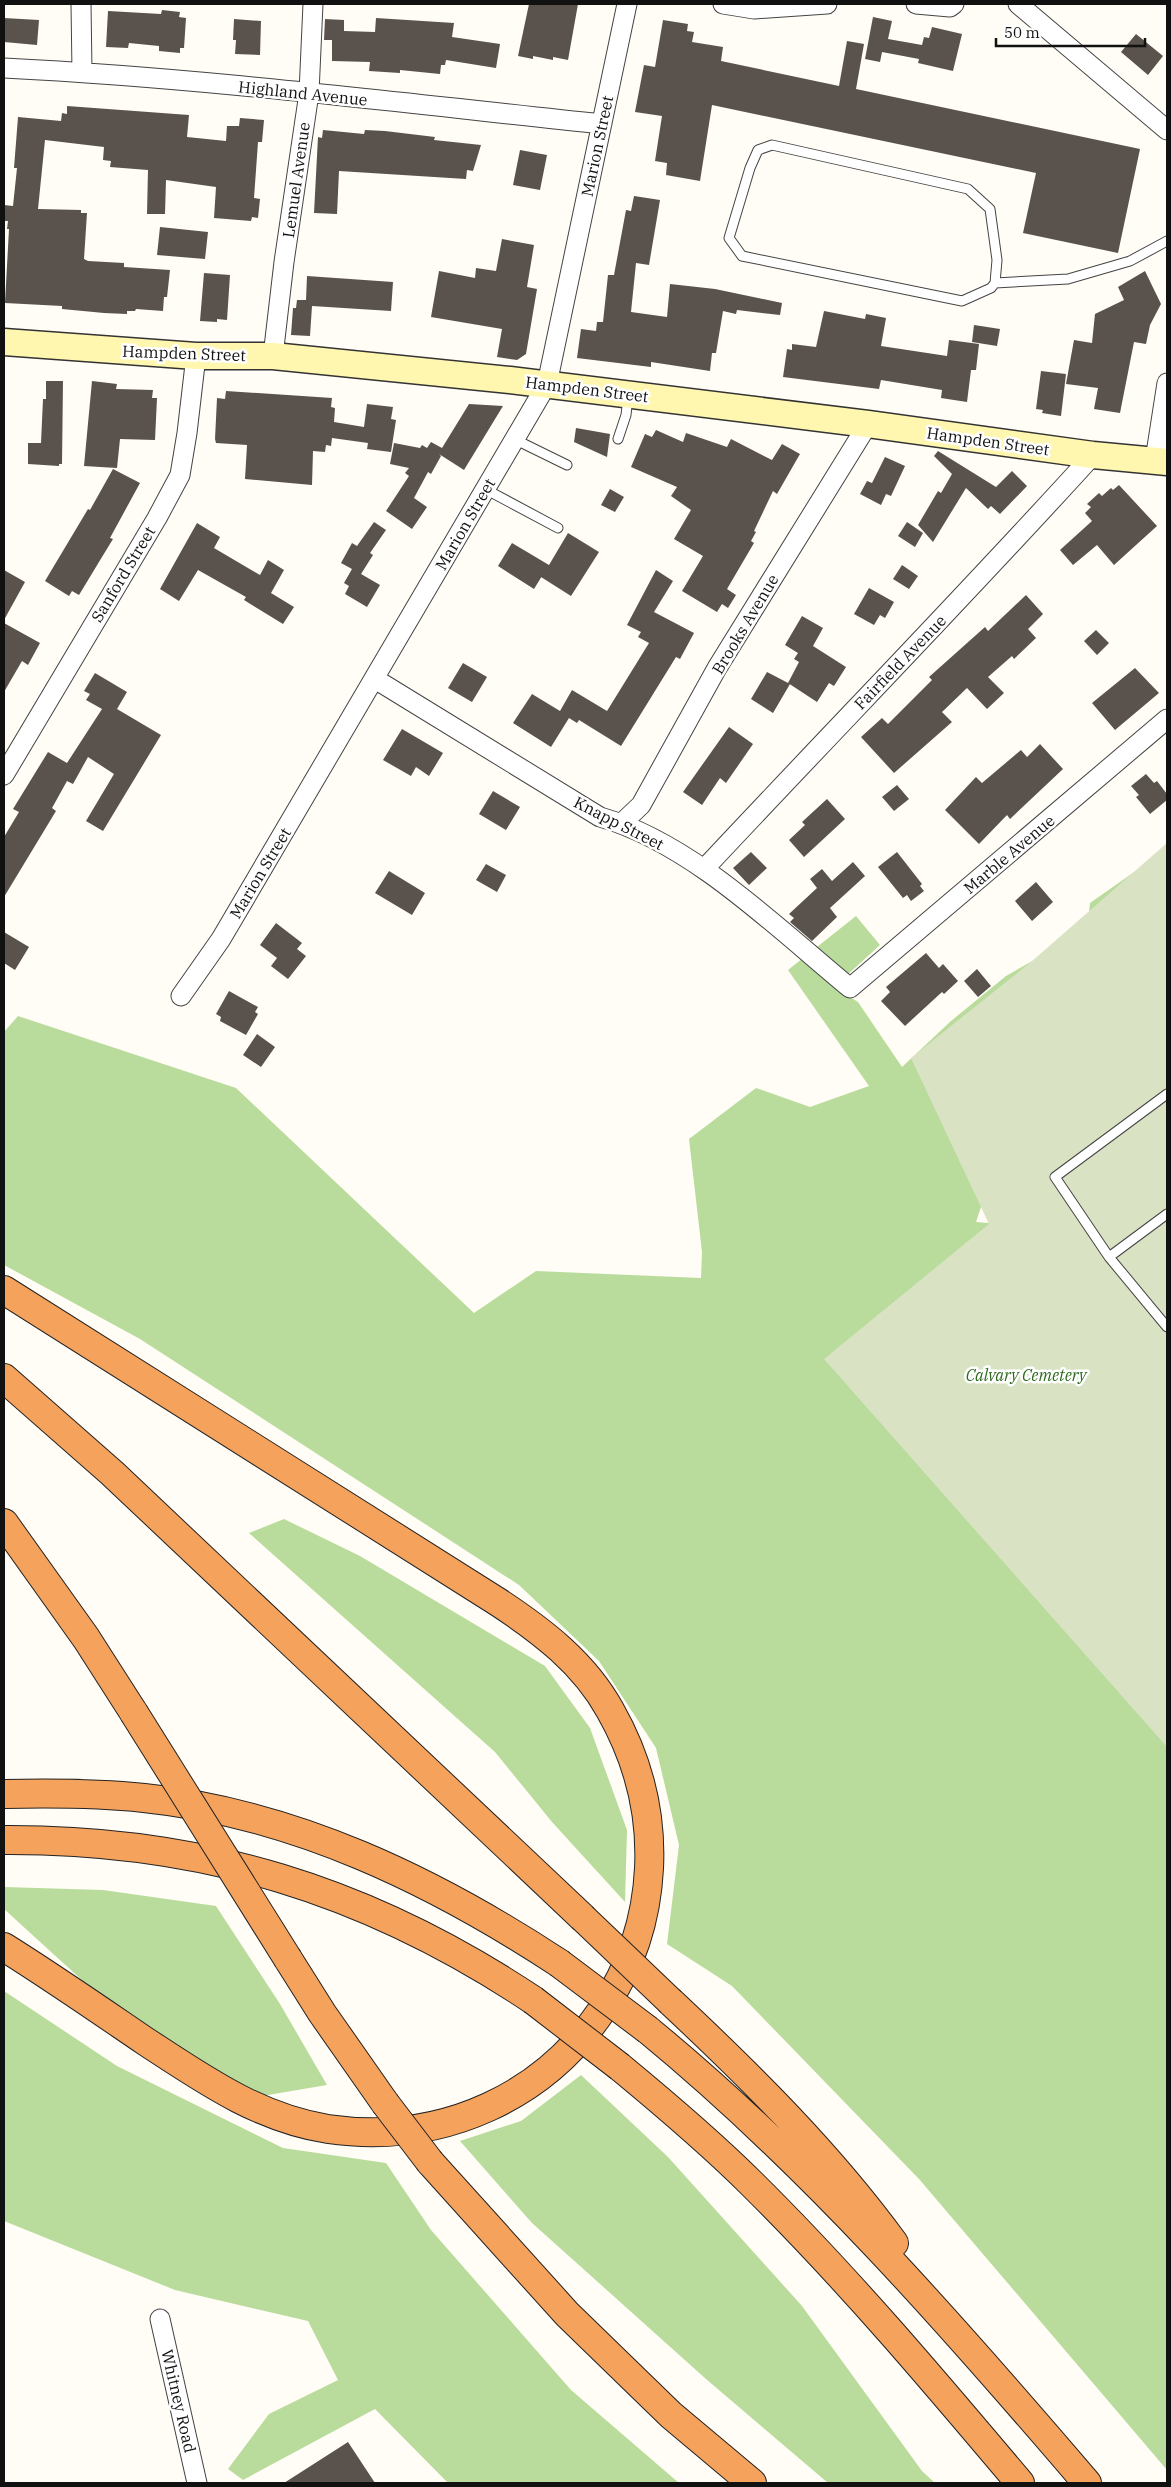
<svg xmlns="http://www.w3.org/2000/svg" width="1171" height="2487" viewBox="0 0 1171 2487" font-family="'IBM Plex Serif',serif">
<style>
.forest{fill:#b9dc9c}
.cemetery{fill:#d9e3c4}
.building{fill:#5a524d}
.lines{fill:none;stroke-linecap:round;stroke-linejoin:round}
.service-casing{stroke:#444;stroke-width:11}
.minor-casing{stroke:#444;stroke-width:21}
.secondary-casing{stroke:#333;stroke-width:29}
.motorway-casing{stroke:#222;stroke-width:30}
.service{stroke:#fff;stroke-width:9}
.minor{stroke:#fff;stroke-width:19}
.secondary{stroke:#fff6b0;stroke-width:26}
.motorway{stroke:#f5a25d;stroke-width:28}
.motorway-bridge-casing{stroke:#222;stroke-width:30;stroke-linecap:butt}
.motorway-bridge{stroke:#f5a25d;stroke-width:28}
.labels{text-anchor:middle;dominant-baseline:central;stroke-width:5;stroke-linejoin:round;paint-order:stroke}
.street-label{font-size:16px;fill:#111;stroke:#fff}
.park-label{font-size:16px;font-style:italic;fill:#2f6b1f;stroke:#fff}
</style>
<rect width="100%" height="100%" fill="#fffdf5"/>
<path class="forest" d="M1167,849L989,1183L976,1222L1035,1227L1167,1691V2470L919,2179L732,1986L667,1944L679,1845L656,1748L599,1661L519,1585L140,1339L4,1265V1032L18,1016L236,1088L474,1313L536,1271L701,1278L702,1252L689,1139L756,1088L810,1107L869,1086L788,970L856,916L880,945L834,987L858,1002L902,1067L951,1021L1006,976L1087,930L1090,903Z
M284,1519L360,1556L545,1666L590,1728L627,1830L625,1902L552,1822L495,1752L249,1533Z
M4,1887L103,1890L216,1906L280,2004L327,2085L262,2096L183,2052L84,1982L4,1909Z
M4,1991L117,2066L283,2148L386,2163L431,2230L571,2390L679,2483H448L375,2409L243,2480L228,2469L269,2414L338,2380L308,2321L175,2290L4,2221Z
M581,2075L668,2157L802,2306L922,2471L935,2483H828L706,2379L532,2223L460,2141L521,2121Z"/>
<path class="cemetery" d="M1167,843V1747L824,1359L989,1224L911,1058L1031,962Z"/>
<path class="building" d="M529,4H578L568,60L553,57V60L533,56V59L518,56Z
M162,10L180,12L179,17L186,18L184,48H180V53L159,51V46L129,43L128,48L106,47L108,11L161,14Z
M873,17L892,21L888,39L922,45L924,37L929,38L932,27L962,34L953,71L918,63L919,59L882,52L880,62L865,59Z
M4,18L39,20L37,45L4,42Z
M376,18L454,23L452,37L500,44L496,68L446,60L445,65H441L440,74L400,70V73L369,71L370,62L332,61V40H324L325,19L344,20V31L375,32Z
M234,19L261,21L260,55L235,54L236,40H233Z
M663,20L688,24L687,31L694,32L692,42L723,47L721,61L839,86L847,41L864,44L856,89L1140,149L1118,253L1023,233L1036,173L712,105L700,181L666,175L667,163L655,161L662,116L635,112L644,65L655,67Z
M1136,34L1163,56L1148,75L1121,52Z
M67,106L189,115L187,137L226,141L227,126H239L240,118L264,120L262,142H258L254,198L260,199L258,218L252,217L251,221L214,218L216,187L166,180L165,214H147L148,170L110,167L111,161L103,160L104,147L45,140L38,209L81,210V213H87L84,259L88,261L124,263V267L170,270L167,297H164L163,311L136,309L135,311H127V314L104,313L62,309V306L5,303L9,229H7L8,221H4V205L13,206L17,168H14L18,117L61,121L62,113L67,114Z
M323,130L364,134L365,130L385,131L435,137L434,140L481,145L473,171L467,170L466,179L339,171L337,214L314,213L318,137L322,138Z
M520,150L547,155L540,190L513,185Z
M634,196L660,200L649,265L636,263L631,312L667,317L670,284L715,289L782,303L780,315L737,310L736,314L723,311L716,353H712L710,371L651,362V367L577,358L581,329L596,331L597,322H603L608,275H614L626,210L631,211Z
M160,227L208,232L205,259L157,255Z
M502,239L534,245L527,287L537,289L526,354L517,360L497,357L502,329L431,317L439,271L475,278L476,268L496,271Z
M1145,271L1161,304L1150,325L1146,344L1134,342L1120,413L1094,409L1098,388L1066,384L1074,340L1092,343L1095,314L1124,300L1118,287Z
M204,273L230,275L227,320L217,319V322L200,321Z
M307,276L393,282L391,311L312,306L310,336L291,335L293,308H296L297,300H306Z
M824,311L865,319L866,314L886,318L881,346L947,356L949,340L979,344L976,370H971L967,402L941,398L942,390L881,380L879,389L783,377L787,349L792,350V344L816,347Z
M974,325L1000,329L997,346L972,342Z
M1041,371L1066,374L1061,416L1042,413L1043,410L1036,409Z
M46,381H63L62,464H59V466L28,464V443H41L43,399H46Z
M92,381L117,384L116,389L153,390L152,398H157L155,440L120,439L117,468L84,466Z
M226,391L332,398L331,407L335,408L334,422L364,427L367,404L393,407L391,419L396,420L391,452L367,449L368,443L332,438L331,446L326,445L325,452L313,451L312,485L245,479L247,445L216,443L215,439L217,398L225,399Z
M469,404L503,406L464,470L439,454L441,456L431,474L428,472L414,498L427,507L412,529L386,511L409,476L405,473L409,468L390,464L394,443L420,448L422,445L427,448L431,442L442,448Z
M576,428L610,434L607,457L574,442Z
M656,430L683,442L686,433L727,447L731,439L772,460L782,444L800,454L777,494L773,491L754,531L756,532L751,541L754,543L727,589L736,595L728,608L722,604L717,612L682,591L703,556L674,539L691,510L671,496L677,487L631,467L645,434L652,437Z
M938,451L996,487L1012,471L1027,486L1000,514L991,506L988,509L966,488L933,542L918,525L938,491L941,493L952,474L934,456Z
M885,457L905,466L891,496L886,494L881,505L860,494L867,481L872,483Z
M113,469L140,483L110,538L113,539L102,557L79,595L72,591L69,596L45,581L88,509L90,510Z
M1119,485L1157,526L1114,565L1097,545L1073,565L1060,550L1092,521L1085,513L1091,507L1087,504L1099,493L1102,496L1111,488L1113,490Z
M610,489L624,497L615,512L601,505Z
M374,522L386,530L370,553L373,555L361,574L380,585L367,607L345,594L349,586L344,583L352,569L341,563L352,543L357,546Z
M907,522L923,533L915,547L898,536Z
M197,523L220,537L214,548L260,575L268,560L284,570L271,593L294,607L283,624L244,600L246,597L198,570L179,601L160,589Z
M568,533L599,552L571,596L541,577L545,571L534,589L498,566L512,543L549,565Z
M902,565L918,576L909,589L893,579Z
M4,570L25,582L4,620Z
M656,570L673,581L654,612L694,633L680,659L676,657L621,746L579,720L577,723L569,718L551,747L513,723L532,694L560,711L572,690L607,711L649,643L638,637L641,632L627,625Z
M869,588L894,602L885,618L880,615L874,625L854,614Z
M1026,595L1043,614L1028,629L1036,638L1014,659L1012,656L988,677L1004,693L987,709L967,688L942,712L952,722L894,773L861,737L882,718L888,724L932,680L929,677L985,627L988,631Z
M802,616L823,628L813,646L846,667L834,686L829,683L817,702L788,683L799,662L794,659L798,653L785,645Z
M4,623L40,643L28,665L22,661L4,692Z
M1096,630L1109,643L1097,655L1084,641Z
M463,663L487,677L472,702L448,688Z
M1135,668L1159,693L1115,730L1092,703Z
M767,672L790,684L773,713L751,699Z
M95,673L127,692L117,709L161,735L103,831L86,821L114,774L88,757L73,784L67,781L52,808L56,811L4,897V837L19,812L13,809L48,752L67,763L102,709L86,700L90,694L84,691Z
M729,727L753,744L726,783L720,778L702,805L683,792Z
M402,729L443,753L429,776L416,767L411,776L383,760Z
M1040,744L1063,769L1010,819L1007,815L979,844L945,810L976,777L982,783L1021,750L1027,757Z
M1146,774L1154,783L1157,781L1167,794V800L1150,814L1136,797L1139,795L1131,786Z
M897,785L909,799L894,811L882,797Z
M493,791L520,807L506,830L479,814Z
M827,799L845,819L804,857L789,840L805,825L802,822Z
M751,852L767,868L749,885L733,868Z
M897,852L922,884L920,886L924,891L911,901L907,895L903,898L878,867Z
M853,862L865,876L830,908L837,917L812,941L790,922L794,918L789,914L817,888L810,879L822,869L832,881Z
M486,864L506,875L497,892L476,880Z
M389,871L425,893L412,915L375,893Z
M1036,882L1053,902L1032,921L1015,901Z
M276,923L302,943L297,949L306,956L288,979L271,966L277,958L260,945Z
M4,932L29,947L15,970L4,963Z
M926,953L939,968L943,964L958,981L944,994L942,992L905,1026L881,1001L890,992L886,987Z
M977,969L991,986L978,997L964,981Z
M229,991L258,1007L255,1012L258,1014L246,1035L220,1021L221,1017L216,1014Z
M257,1034L275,1047L261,1067L243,1055Z
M348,2442L375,2483H284Z"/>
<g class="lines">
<defs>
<path id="service" d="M995,283L997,260L990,209L968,189L772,145L758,150L750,168L729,238L742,256L962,301L991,288L995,283L1068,279L1130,261L1167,241
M514,439L567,465
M618,439L626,415L628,397
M485,489L558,528
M1167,1094L1055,1177L1109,1257L1167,1327
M1109,1257L1167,1214"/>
<path id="minor" d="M81,4L82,72
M723,4L754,9L827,4
M916,4L950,7L954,4
M1018,4L1167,130
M4,68C204,78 403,103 602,124
M273,356L284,262L309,93L313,4
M1155,460L1167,383
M375,679L600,817C692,843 777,928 850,988L1167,719
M4,775L157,518L180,475L187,433L196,356
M622,823L641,805L717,668L868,424
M705,868C834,730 966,595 1093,455
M181,996L221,939L547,384L627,4
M160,2319L197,2483"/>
<path id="secondary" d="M4,342L196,356H273L510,380L868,424L1093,455L1167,462"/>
<path id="motorway" d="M4,1290L498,1602C542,1631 584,1663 610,1710C728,1917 565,2163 328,2129C258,2118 203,2079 145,2041C98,2009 52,1977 4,1947
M4,1378L112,1473L582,1917
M4,1523L86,1638L134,1713
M4,1794C50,1793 97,1793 144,1798C294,1813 434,1881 559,1963
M4,1840C202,1839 368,1890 533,2000
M288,1959L322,2013L385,2103
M671,2002C751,2077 829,2154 894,2243
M648,2030C811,2164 951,2324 1087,2483
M620,2067C666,2105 711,2143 753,2185C848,2279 934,2381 1020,2483
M430,2162L567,2314L671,2415L752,2483"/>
</defs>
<use href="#service" class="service-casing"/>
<use href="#minor" class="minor-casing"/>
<use href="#secondary" class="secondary-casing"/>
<use href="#motorway" class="motorway-casing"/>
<use href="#service" class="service"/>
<use href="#minor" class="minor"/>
<use href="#secondary" class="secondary"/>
<use href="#motorway" class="motorway"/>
<defs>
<path id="motorway-bridge" d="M134,1713L288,1959
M582,1917L671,2002
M559,1963L648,2030
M533,2000L620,2067
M385,2103L430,2162"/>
</defs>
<use href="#motorway-bridge" class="motorway-bridge-casing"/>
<use href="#motorway-bridge" class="motorway-bridge"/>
</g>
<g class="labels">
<g class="street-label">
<text transform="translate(303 93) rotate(6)">Highland Avenue</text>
<text transform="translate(597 146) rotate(-78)">Marion Street</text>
<text transform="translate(296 180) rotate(-82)">Lemuel Avenue</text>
<text transform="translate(184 353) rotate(2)">Hampden Street</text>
<text transform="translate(587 389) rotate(7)">Hampden Street</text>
<text transform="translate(988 441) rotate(8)">Hampden Street</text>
<text transform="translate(465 524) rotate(-60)">Marion Street</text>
<text transform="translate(123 574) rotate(-59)">Sanford Street</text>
<text transform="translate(745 624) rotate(-59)">Brooks Avenue</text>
<text transform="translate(900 662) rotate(-46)">Fairfield Avenue</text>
<text transform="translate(619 823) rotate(27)">Knapp Street</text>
<text transform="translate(1009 854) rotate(-40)">Marble Avenue</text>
<text transform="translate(260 873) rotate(-59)">Marion Street</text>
<text transform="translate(179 2401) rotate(77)">Whitney Road</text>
</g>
<g class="park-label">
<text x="1026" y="1375">Calvary Cemetery</text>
</g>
</g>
<rect width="1171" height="2487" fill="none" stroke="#111111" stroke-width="10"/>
<path d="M996 38v8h149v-8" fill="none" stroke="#111111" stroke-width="2.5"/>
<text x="1004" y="38" font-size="15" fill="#111111" stroke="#ffffff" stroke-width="4" paint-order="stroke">50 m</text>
</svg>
